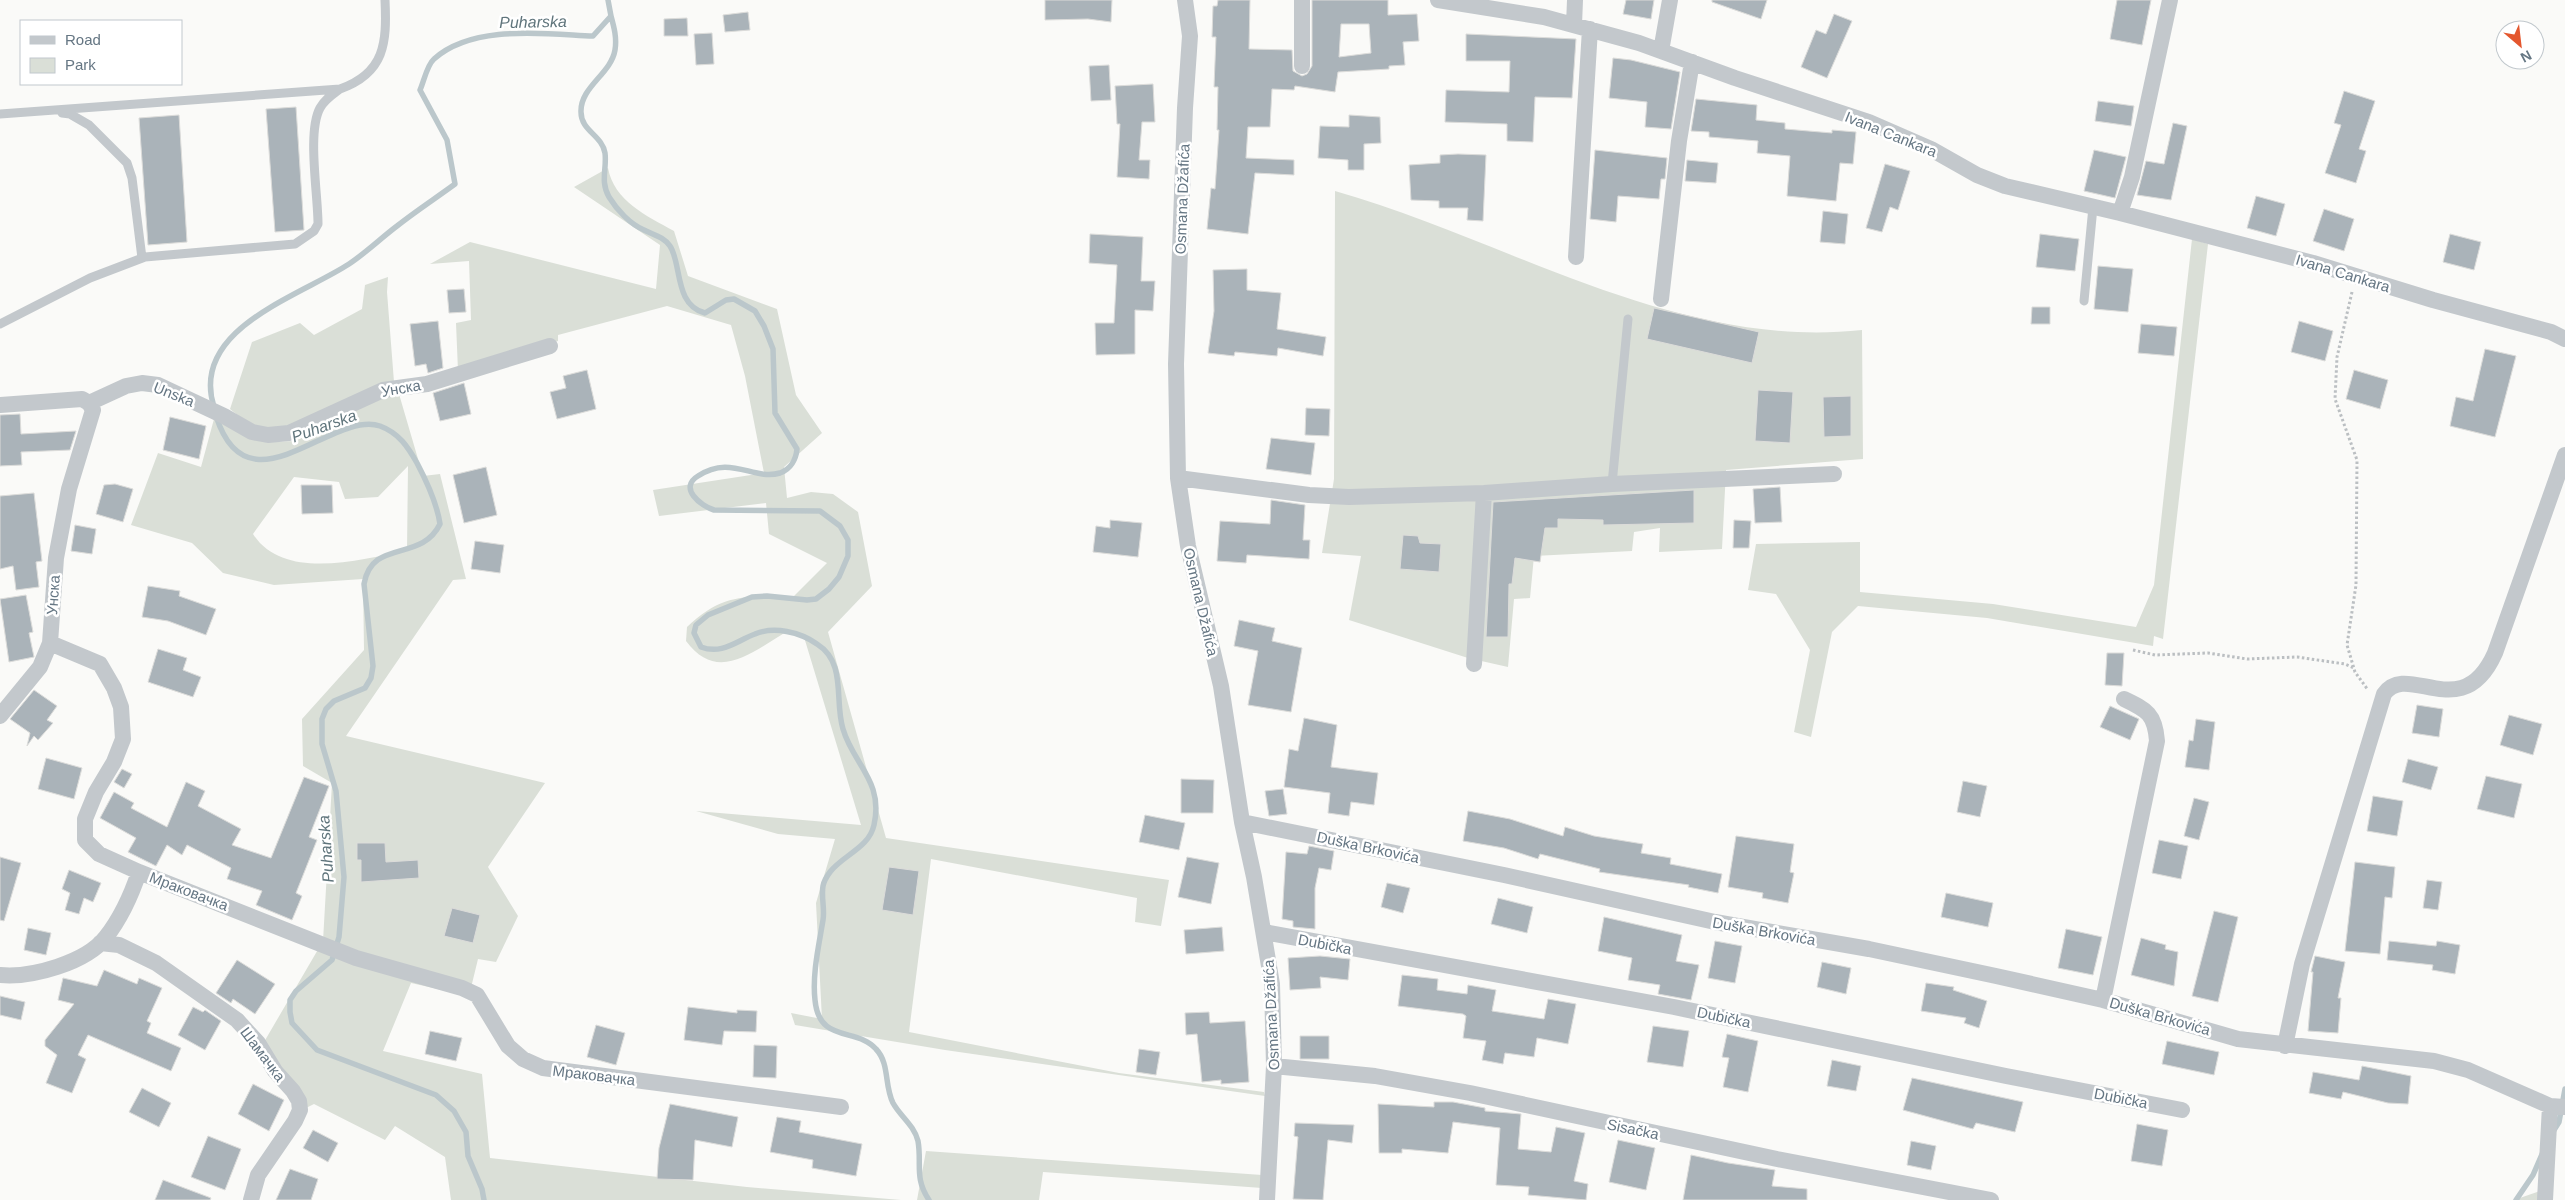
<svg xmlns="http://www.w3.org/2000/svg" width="2565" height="1200" viewBox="0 0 2565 1200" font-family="Helvetica,sans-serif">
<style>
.green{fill:#dadfd7;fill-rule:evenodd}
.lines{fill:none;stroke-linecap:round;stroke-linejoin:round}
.stream{stroke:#bbc7cb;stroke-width:5.5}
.building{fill:#aab3b9;stroke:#dcdcda;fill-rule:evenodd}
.path{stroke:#bbbfc2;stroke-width:3;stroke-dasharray:2.5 2.5;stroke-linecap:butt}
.service{stroke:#c3c8cc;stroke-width:9}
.minor{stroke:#c3c8cc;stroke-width:16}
.labels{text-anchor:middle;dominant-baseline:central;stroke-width:5;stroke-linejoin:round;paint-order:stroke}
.street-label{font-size:15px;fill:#657683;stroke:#fff}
.water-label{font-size:16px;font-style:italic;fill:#60757c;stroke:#fff}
</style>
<rect width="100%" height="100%" fill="#fafaf8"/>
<path class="green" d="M608,168C614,201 647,216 674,231L688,276L777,309L796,395L822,433L784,467L787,498L811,492L833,494L858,512L872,586L828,632L886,838L1169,880L1161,926L1135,922L1137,898L931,859L909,1032L1119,1073L1264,1092L1265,1096L945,1050L795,1025L791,1013L822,1019L816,903L835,839L778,834L696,811L861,825L804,637L786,632C751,653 717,683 686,641L687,627C724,592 746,597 794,596L827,563L769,534L766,503L659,516L653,490L764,473L745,376L731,325L667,306L558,335V341L458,371L456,323L471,320L469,261L430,264L470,242L656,289L660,245L574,187Z
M1335,191C1508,240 1675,350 1862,330L1863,459L1726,470L1722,549L1659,552L1660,528L1634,532L1632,551L1534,556L1530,598L1514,599L1508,667L1468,658L1349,620L1361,556L1322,553L1334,479Z
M2192,239L2208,244L2163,639L2154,636L2153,646L1987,618L1858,606L1832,632L1811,737L1794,732L1810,650L1776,594L1748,590L1756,544L1860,542V592L1993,604L2136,627L2154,585Z
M388,277L387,292L394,382C359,398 298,435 260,428C248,425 239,416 230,409L252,342L300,323L314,335L362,309L365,285Z
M399,394L423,476L440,474L466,579L453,580L346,736L545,783L488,867L518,916L496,962L478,959L469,996L411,983L383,1051L482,1074L490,1158L747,1187L901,1200H451L445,1157L395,1126L385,1140L314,1104L306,1108L264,1042L323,941L332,783L303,766L302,719L364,650L363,579L274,585L223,573L192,543L131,525L158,453L201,467L214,419L272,442L294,441L319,431L361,405ZM408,466L407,551C361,559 284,582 253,534L294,477L339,482L345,499L378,497Z
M926,1151L1262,1175V1188L1043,1172L1039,1200H917Z
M2540,1191L2539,1200H2514Z"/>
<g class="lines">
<path class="stream" d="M611,16C614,27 617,38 615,50C611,74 580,87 581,112C581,131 602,135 605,153C607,169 600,181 609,197C617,210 630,224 644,230C654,235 664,237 670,246C682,264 674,305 705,313L726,300L734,299L755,311L764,326L773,349L775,413L797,449C796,459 791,469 780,473C753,481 731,454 698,476C678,488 701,506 714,510L820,511L840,526L848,540V556L839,577L829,589L816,599L807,600L767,596L752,597L708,615L696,625L694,633L701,647C722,655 736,641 755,634C774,626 800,632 817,644C847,663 834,700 843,729C853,764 884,781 874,825C869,848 843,855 830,872C827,876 824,881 823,886C821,897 825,909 823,920C819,945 812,974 815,1000C819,1044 857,1027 876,1049C890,1064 884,1085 893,1103C900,1116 914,1125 918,1141C922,1164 914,1178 929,1200
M214,407C189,329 300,296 349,264C367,252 381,238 397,226C416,211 436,198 455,184L447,140L420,90C424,81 427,65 434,59C473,24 545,34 593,36L611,16L608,0
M216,416C248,516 331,410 380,426C399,433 408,447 417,463C427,482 437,503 440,524C421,563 372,538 364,584L373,666L371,678L365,688L334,701L326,709L322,719V744L336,791L344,877L339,937L332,960L296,991L290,1000V1012L292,1023L317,1050L436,1095L454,1111L466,1132L468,1156L482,1189L484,1200
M2554,1130L2559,1122L2565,1089
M2516,1200L2533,1175L2543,1152"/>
</g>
<path class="building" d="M1045,0H1112L1111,22L1088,19L1045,20Z
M1218,0H1250L1249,49L1292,50L1293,71L1302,76L1307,74L1312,66V0H1388V15L1417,14L1419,41L1403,42L1405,65L1389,66V69L1338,72L1335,92L1295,86L1294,90L1272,89L1270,127H1248L1246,158L1294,160V175L1255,173L1248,234L1207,229L1211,188L1215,189L1219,130H1217L1218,87H1214L1216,37H1212L1213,6H1217ZM1341,24H1369L1371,53L1339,57Z
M1626,0H1654L1651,19L1623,14Z
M1712,0H1767L1761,19L1712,2Z
M2117,0H2151L2142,45L2110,39Z
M748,12L750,30L725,32L723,15Z
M1834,14L1852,21L1827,78L1801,67L1816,30L1826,34Z
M687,18L688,36H664V19Z
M712,33L714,64L696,65L694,34Z
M1466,34L1576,39L1572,98L1535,97L1533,142L1507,141V124L1445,122L1446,90L1509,92L1510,61H1466Z
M1613,58L1631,60L1680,72L1671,129L1645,127L1647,102L1609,98Z
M1109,65L1111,100L1091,101L1089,66Z
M1153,84L1155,122H1142L1139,160H1150L1149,179L1117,177L1120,124H1117L1115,86Z
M2344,91L2375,101L2359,149L2366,151L2356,183L2325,173L2341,125L2334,123Z
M1696,99L1757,105L1756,120L1785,123V129L1832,133V130L1856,132L1853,164L1840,163L1836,201L1787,196L1790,156L1757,153L1758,141L1709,137V132L1691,131Z
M2098,101L2134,106L2131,126L2095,121Z
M296,107L304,230L275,232L266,109Z
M179,115L187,242L148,245L139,118Z
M1349,115L1380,117L1381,143L1364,144V170H1348V160L1318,158L1320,126L1349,127Z
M2173,123L2187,126L2171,200L2137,195L2146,161L2164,164Z
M1595,150L1667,158L1665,179H1661L1659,199L1618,196L1616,222L1590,219Z
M2094,150L2126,157L2115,198L2084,191Z
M1458,154L1486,155L1483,221L1467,220L1468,208H1439V201L1411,200L1409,165L1440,163V155Z
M1687,160L1718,163L1716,183L1685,181Z
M1885,164L1910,171L1898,210L1890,207L1882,232L1866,228Z
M2256,196L2285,204L2276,236L2247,228Z
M2324,209L2354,219L2344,251L2313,241Z
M1823,211L1848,214L1845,244L1820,242Z
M1090,234L1143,237L1141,281H1155L1153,311L1135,310V354L1096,355L1095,323H1114L1117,265L1089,263Z
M2040,234L2079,239L2075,271L2036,267Z
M2450,234L2481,242L2474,270L2443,262Z
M2098,266L2133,269L2128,312L2094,309Z
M1247,269V290L1281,293L1277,329L1326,337L1323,356L1278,348L1277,356L1235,352L1234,356L1208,353L1214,311L1213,270Z
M464,289L466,312L449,313L447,290Z
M2032,307H2050V324H2031Z
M1654,308L1759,332L1752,363L1647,339Z
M438,321L443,368L428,373L426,364L415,366L410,324Z
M2299,321L2333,331L2325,361L2291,352Z
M2141,324L2177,327L2174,356L2138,353Z
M2485,349L2516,356L2495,437L2450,426L2456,397L2473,401Z
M587,370L596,409L557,419L550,392L566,388L563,376Z
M2354,370L2388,380L2380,409L2346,399Z
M464,383L471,414L440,421L433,393Z
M1758,390L1793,392L1790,443L1755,441Z
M1851,396V436L1824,437L1823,397Z
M1306,408L1330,409L1329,436L1305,435Z
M20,414L21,434L76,431L70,450L21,452L22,465L0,466V415Z
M170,417L206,426L199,459L163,450Z
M1271,438L1315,443L1311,475L1266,469Z
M486,467L497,515L464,523L453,475Z
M115,484L133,489L123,522L96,514L104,485Z
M301,485H332L333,513L302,514Z
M1780,487L1782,522L1755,523L1753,489Z
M1694,490V523L1603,525V520L1558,519V528H1545L1540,562L1515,558L1512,584H1509L1508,637H1486L1493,502Z
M34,493L42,561L36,562L39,587L16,590L13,566L0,569V496Z
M1271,500L1305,505L1303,540H1310L1309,559L1247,555L1246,563L1217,561L1220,521L1270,524Z
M1110,520L1142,523L1138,557L1093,552L1096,526L1110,528Z
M1734,520L1751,521L1749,548H1733Z
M75,525L96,529L92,554L71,551Z
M1403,535L1418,536L1420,543L1441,544L1439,572L1400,569Z
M475,541L504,545L500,573L471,569Z
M148,586L180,591L179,596L216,609L206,635L168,621L142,617Z
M26,595L33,632L29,633L34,657L9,662L0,599Z
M1239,620L1275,628L1272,641L1302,648L1291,712L1248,705L1258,651L1234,646Z
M158,649L187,658L183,670L201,677L193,697L148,682Z
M2107,653H2124L2122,686L2105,685Z
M34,690L57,706L47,720L53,723L38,740L34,736L27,746L30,733L10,719Z
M2417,705L2443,709L2439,737L2412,733Z
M2110,706L2139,719L2130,740L2100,727Z
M2509,715L2542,724L2533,755L2500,745Z
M1304,718L1337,725L1331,767L1378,773L1374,805L1351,802L1349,816L1328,813L1330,793L1284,787L1289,749L1298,751Z
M2196,719L2215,722L2209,770L2185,767L2189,740L2193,741Z
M46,758L82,768L74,799L38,789Z
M2408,759L2438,767L2431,790L2402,782Z
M122,769L132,774L124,788L114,782Z
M2486,776L2522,784L2514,818L2477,809Z
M304,777L329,786L309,837L317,840L296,893L302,896L292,920L256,905L262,891L227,879L231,868L187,845L182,855L167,845L156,866L128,852L136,838L100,818L114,792L134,803L131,808L167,827L186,782L205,791L198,806L241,829L232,845L271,858Z
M1181,779L1214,780L1213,813H1181Z
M1963,781L1987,786L1980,817L1957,812Z
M1283,789L1287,814L1269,816L1265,791Z
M2373,796L2403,801L2397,836L2367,831Z
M2194,798L2209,802L2199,840L2184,836Z
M1468,811L1510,819L1563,836L1565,827L1594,836L1643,844L1641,853L1671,858L1670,864L1722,874L1718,893L1688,887L1689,885L1599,872L1600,869L1540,854L1538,859L1504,848L1463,841Z
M1145,815L1185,823L1179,850L1139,842Z
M1736,836L1794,844L1790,872L1794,873L1788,903L1762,898L1763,893L1728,887Z
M2159,840L2188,846L2181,879L2152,873Z
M357,843H385L386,862L418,860L419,878L361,882V860H357Z
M1309,846L1334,851L1331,870L1319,868L1315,888V929L1293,927V921L1282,919L1286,852L1307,854Z
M0,857L21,863L4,921L0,920Z
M1187,857L1219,863L1211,904L1178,897Z
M2355,862L2395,867L2392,898L2385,897L2380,954L2345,951Z
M889,867L919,871L913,915L882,910Z
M69,870L101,883L93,902L84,898L79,914L65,910L70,893L62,889Z
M2427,880L2442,882L2438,910L2423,908Z
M1387,883L1410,888L1403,913L1381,907Z
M1946,893L1993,903L1988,927L1941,917Z
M1498,898L1533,907L1527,933L1491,924Z
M452,908L480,915L473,943L444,936Z
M2214,911L2238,917L2218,1002L2192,996Z
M1604,917L1682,935L1676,961L1699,965L1691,1000L1658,994L1660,985L1628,980L1632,958L1598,951Z
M1222,927L1224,951L1186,954L1184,930Z
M28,928L51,933L46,955L24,950Z
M2066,929L2102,937L2093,975L2058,968Z
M2141,938L2166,945L2165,949L2178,952L2174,986L2131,975Z
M1715,941L1742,946L1735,983L1708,978Z
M2389,941L2436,946L2437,941L2460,945L2455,974L2432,970L2433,965L2387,960Z
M1320,956L1350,959L1348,980L1320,977L1321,988L1290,990L1288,958Z
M2315,956L2345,962L2338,998H2341L2338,1033L2308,1031L2313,972H2311Z
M237,960L275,984L255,1014L233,999L231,1003L216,993Z
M1822,962L1851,968L1846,994L1817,987Z
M104,970L137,984L139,978L162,988L147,1021L151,1023L147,1033L181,1048L171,1071L88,1035L78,1055L86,1059L72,1093L46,1083L57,1055L45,1046V1040L74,1004L58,1000L63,978L97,986Z
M1402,975L1438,979L1437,990L1467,994L1468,985L1496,990L1492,1011L1544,1019L1548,999L1576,1004L1568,1044L1537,1038L1534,1057L1505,1053L1503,1064L1482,1060L1486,1041L1463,1038L1466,1016L1463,1014L1398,1006Z
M1926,983L1954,987L1953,990L1987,1001L1979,1028L1964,1023L1966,1018L1921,1011Z
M0,996L25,1002L21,1020L0,1015Z
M193,1007L203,1012L205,1010L221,1021L205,1050L178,1035Z
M688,1007L737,1013V1010L757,1011L756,1032L724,1031L722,1045L684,1040Z
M1209,1012L1210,1023L1245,1021L1249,1082L1221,1084V1080L1202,1082L1197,1034L1186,1035L1185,1013Z
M596,1025L625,1033L616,1065L587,1057Z
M1653,1026L1689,1031L1683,1067L1647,1062Z
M430,1031L462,1038L456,1061L425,1054Z
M1727,1034L1758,1041L1748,1092L1723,1087L1729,1058L1722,1057Z
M1300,1036H1329V1059H1300Z
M2167,1041L2219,1052L2214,1075L2162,1064Z
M754,1045L777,1046L776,1078L753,1077Z
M1139,1049L1160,1052L1156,1075L1136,1072Z
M1832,1060L1861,1066L1856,1091L1827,1086Z
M2362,1066L2411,1076L2408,1104L2388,1103L2343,1092L2341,1099L2309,1093L2313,1072L2359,1080Z
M1912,1078L2023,1102L2015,1132L1976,1123L1973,1129L1903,1110Z
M253,1084L284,1100L269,1131L238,1114Z
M142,1088L171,1103L159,1127L129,1112Z
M1434,1102H1453L1485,1108V1111L1521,1114L1518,1149L1551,1152L1556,1127L1585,1133L1574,1181L1588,1184L1586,1200L1528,1195L1529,1187L1496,1185L1500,1128L1453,1122L1448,1153L1402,1149V1153H1379L1378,1104L1434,1107Z
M670,1104L738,1117L732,1147L695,1140L693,1180L657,1179L659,1148Z
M777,1117L801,1121L799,1132L862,1144L856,1176L812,1168L813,1160L770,1152Z
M1295,1123L1354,1125L1352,1143L1328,1140L1323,1200L1293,1199L1298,1137L1294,1136Z
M2137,1124L2168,1130L2162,1166L2131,1161Z
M313,1130L338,1143L328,1162L303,1148Z
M208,1136L241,1149L225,1190L191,1177Z
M1618,1140L1655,1148L1646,1190L1609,1182Z
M1911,1141L1936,1146L1931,1170L1907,1165Z
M1691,1155L1728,1163L1775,1170L1772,1186L1807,1189V1200H1683Z
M290,1169L318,1179L311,1200H276Z
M163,1180L211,1198L210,1200H155Z"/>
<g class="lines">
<path class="path" d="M2352,292L2337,357L2335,399L2357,460L2356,585L2347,645L2355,672L2368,690
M2133,650L2155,655L2208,653L2247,659L2297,657L2345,664L2354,668"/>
<path class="service" d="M62,113L70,114L89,125L127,163L132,178L142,258
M0,114L340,89C385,73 387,43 385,0
M2084,301L2093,207
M0,324L90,278L145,257L295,244L314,231L318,224C318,194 307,132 320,108C325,99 332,95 340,89
M1612,484L1628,319"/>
<path class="minor" d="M1185,0L1190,36L1185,108L1176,364L1178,478L1188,546L1221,686L1242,822L1254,877L1272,984L1274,1066L1267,1200
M1302,0V66
M1438,0L1544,17L1639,43L1735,78L1869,122L1931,149L1977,175L2005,186L2120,213L2313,263L2433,300L2551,332L2565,339
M1574,25L1575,0
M1661,51L1670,0
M2120,213L2132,177L2170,0
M1576,257L1590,29
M1661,299L1679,141L1692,62
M89,403L126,386L142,383L158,385L224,416L252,432L268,435L289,433L383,390L427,384L550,346
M0,405L82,399L89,403L93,410L69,489L56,558L50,643L40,667L0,716
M1178,478L1309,495L1349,497L1484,493L1612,484L1834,474
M50,643L100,664L114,688L121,707L123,739L114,762L96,792L85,819V840L99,854L139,872
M1474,664L1484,493
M1242,822L1504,875L1715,922L1869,949L1996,976L2103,1000L2238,1039L2434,1061L2468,1070L2550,1106L2565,1107
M1264,932L1674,1007L2006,1076L2182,1110
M100,943L119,945L156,963L237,1020L258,1043L275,1071L293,1091L299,1101L300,1110L295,1121L258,1175L251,1200
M0,975C31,978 86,963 106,937C120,919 132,893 139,872L356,958L462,988L477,995L508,1046L523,1059L543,1068L841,1107
M2103,1000L2157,741C2155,714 2147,710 2124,699
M2285,1046L2302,964L2384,694C2408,660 2462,727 2495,653L2565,455
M1274,1066L1375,1076L1470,1093L1777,1159L1991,1200
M2545,1200L2550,1106"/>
</g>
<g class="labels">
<g class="street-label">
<text transform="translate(1891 134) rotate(22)">Ivana Cankara</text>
<text transform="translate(1182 199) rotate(-88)">Osmana Džafića</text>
<text transform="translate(2343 273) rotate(17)">Ivana Cankara</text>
<text transform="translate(401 388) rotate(-10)">Унска</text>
<text transform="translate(174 394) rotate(22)">Unska</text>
<text transform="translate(53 595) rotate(-86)">Унска</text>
<text transform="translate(1201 602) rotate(77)">Osmana Džafića</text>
<text transform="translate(1368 847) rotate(12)">Duška Brkovića</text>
<text transform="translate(189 891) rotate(21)">Мраковачка</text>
<text transform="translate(1764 931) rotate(10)">Duška Brkovića</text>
<text transform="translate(1325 944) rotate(11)">Dubička</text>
<text transform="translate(1271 1015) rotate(-93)">Osmana Džafića</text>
<text transform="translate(2160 1016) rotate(16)">Duška Brkovića</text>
<text transform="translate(1724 1017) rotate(12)">Dubička</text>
<text transform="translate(263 1054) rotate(53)">Шамачка</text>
<text transform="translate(594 1075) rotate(7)">Мраковачка</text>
<text transform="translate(2121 1098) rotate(11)">Dubička</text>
<text transform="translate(1633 1129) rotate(12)">Sisačka</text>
</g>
<g class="water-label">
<text transform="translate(533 22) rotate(-1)">Puharska</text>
<text transform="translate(324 426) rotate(-20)">Puharska</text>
<text transform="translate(326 849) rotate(-94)">Puharska</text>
</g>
</g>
<rect x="20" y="20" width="162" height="65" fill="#ffffff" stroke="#c1c8cd"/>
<rect x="30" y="36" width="25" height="8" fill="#c3c8cc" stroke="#c1c8cd"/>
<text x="65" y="45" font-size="15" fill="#657683">Road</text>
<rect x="30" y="58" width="25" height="15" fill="#dadfd7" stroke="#c1c8cd"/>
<text x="65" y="70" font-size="15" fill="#657683">Park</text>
<g transform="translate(2520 45) rotate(152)"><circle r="24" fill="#ffffff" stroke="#c1c8cd"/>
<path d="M0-4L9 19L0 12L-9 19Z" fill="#e4572e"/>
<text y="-8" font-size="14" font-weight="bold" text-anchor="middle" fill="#657683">N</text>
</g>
</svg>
